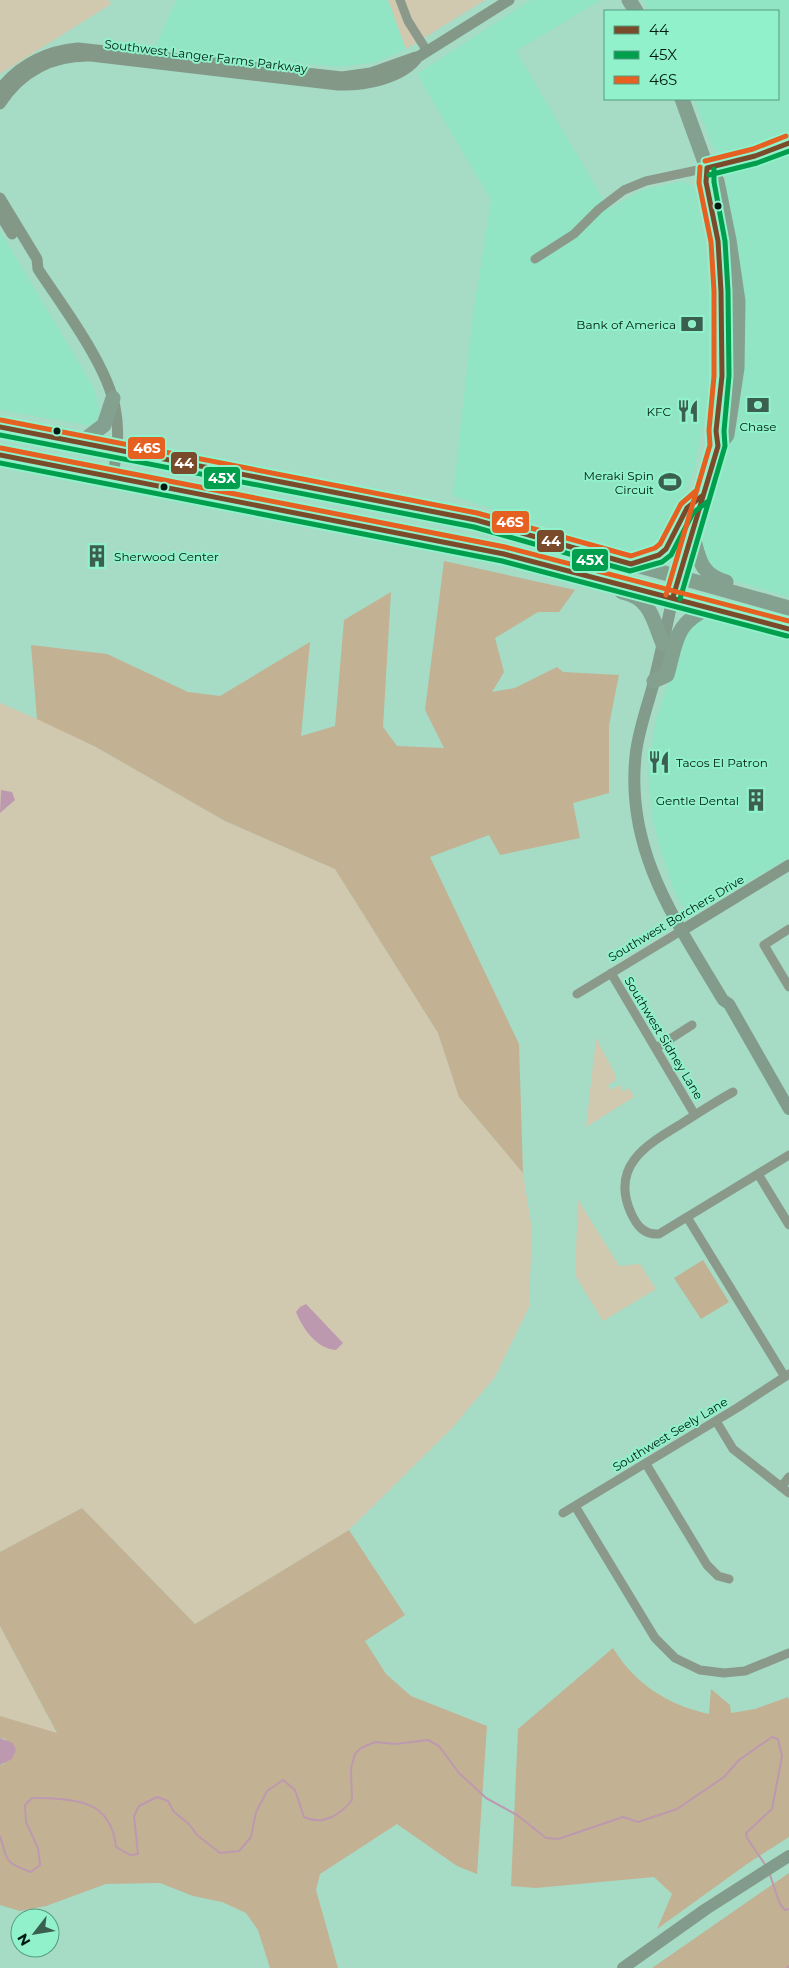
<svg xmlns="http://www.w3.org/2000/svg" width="789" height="1968" viewBox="0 0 789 1968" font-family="Montserrat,sans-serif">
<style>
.built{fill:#91e4c4}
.green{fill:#d0c8af}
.forest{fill:#c3b193}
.water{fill:#bd99af}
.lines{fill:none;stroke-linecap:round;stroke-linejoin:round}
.stream{stroke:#bd99af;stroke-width:2}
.street{stroke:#8a998a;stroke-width:9}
.secondary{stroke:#839886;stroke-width:11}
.primary{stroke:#829b8a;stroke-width:12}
.highway{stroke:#84a190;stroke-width:15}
.bus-1-casing{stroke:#90f1cb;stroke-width:9}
.bus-2-casing{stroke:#90f1cb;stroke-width:9}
.bus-3-casing{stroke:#90f1cb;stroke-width:9}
.bus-1{stroke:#7a4b2a;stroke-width:5}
.bus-2{stroke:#009f4e;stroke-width:5}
.bus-3{stroke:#e66121;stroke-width:5}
.bus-dot{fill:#001b11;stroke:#90f1cb;stroke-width:2}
.labels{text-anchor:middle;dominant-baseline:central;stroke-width:4;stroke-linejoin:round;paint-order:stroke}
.street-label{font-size:12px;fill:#001b11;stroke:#90f1cb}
.poi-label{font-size:12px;fill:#001b11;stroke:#90f1cb;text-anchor:end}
.line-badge{stroke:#90f1cb;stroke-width:2}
.badge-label{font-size:14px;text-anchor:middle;font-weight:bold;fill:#fff}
</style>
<rect width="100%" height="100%" fill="#a6dbc6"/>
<path class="built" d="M177,0H388L406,49L376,62L337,67L155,46Z
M531,0H601L516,51L609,209L642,190L684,181L694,188L705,243L713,342L707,405L695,465L670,548L641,558L453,496L473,314L491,200L417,74Z
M643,0H789V135L731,155L719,154L712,145L694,99H778V11H649Z
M789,151V597L719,576L711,571L701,549L728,449L739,379L725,177L734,170L757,165Z
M0,231L94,388L100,412L96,422L92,426L0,410Z
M701,619H713L789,641V858L699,910H689L683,906L673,888L659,844L652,816L648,772L656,719L685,631Z"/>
<path class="green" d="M0,0H109L111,4L0,74Z
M388,0H485L406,49Z
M0,703L75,735L225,821L335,869L438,1033L459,1097L523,1173L532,1230L529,1307L495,1377L453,1427L349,1530L195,1624L82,1508L0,1552Z
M596,1038L616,1076V1080L608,1085L611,1090L620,1085L623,1092L629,1088L634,1097L586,1127Z
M578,1200L619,1266L640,1264L656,1289L603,1321L575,1275Z
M0,1626L57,1734L0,1716Z"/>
<path class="forest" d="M444,561L575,590L559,612H538L495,638L504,672L492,692L515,688L557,667L563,672L619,675L609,725V793L573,803L580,838L500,855L489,835L430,857L519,1044L523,1173L459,1097L438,1033L335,869L225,821L96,747L37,719L31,645L107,654L188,692L220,696L310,642L301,736L335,726L344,620L391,592L383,727L397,746L444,748L425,710Z
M703,1260L729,1302L701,1319L674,1278Z
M82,1508L195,1624L349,1530L405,1615L365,1641L386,1674L411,1696L487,1726L477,1874L457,1866L397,1824L320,1874L316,1890L338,1968H270L258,1930L246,1913L222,1902L193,1896L160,1883L106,1884L46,1906L20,1911L0,1905V1765L4,1764L6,1739L0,1738V1716L57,1733L0,1626V1552Z
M613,1648C635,1684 668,1705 709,1714L711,1689L730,1705L731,1713L755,1709L788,1697L789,1700V1837L747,1864L657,1929L672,1894L654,1877L536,1888L511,1886L518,1729Z
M789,1873V1968H652Z"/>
<path class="water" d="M1,790L12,792L15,800L0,813Z
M306,1304L343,1343L336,1350C317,1349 303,1329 296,1312L300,1307Z
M0,1738L13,1743L16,1750L12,1759L0,1765Z"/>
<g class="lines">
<path class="stream" d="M0,1836C8,1861 3,1862 31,1872L40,1865L38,1848L26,1822L25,1805L32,1798C73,1799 111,1798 116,1847L130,1855L138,1854L134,1816L139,1806L157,1797L168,1801L174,1812L189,1824L197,1835L220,1853L239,1851L251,1837L256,1812L267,1791L283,1780L295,1790L304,1817C323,1826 340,1815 352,1800L351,1768L355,1754L361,1748L375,1742L395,1744L428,1740L439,1746L459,1773L486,1798L517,1815L546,1838L558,1839L623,1817L638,1822L677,1809L724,1777L739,1760L772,1737L778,1739L782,1756L772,1809L746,1833L747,1838L766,1866
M770,1875L780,1904L785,1910L789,1909
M787,1968L789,1966"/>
<path class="street" d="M400,0L408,21L427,51
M535,259L574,234L599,209L624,190L646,181L707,168
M789,929L764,945L789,987
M611,973L695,1115
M577,994L681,931
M656,1048L692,1025
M733,1092C715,1102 698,1113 681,1124C646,1145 610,1166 631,1213C637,1226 644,1235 659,1234L789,1155
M758,1174L789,1225
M687,1217L785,1377
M716,1421L733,1449L789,1493
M646,1464L707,1565L718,1576L729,1579
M781,1487L789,1477
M575,1506L655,1638L675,1658L700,1670L724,1673L745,1671L789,1653
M563,1513L737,1408L789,1374"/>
<path class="secondary" d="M0,89C20,64 46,51 78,48L342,77L371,73L416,57
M0,104C21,71 53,55 91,56L338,85C363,86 403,79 418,57L509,0
M707,168L755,156L789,143
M0,198L37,259L38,269C63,307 106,363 115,407C120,430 117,452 113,475
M0,214L12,234
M681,931L789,865"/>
<path class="primary" d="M673,597C666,628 660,659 652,689C646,710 639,730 636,752C624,850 676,921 723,1000L729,1004L789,1109
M623,1968L706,1909L789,1856"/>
<path class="highway" d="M629,0L636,11
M682,99L707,168L706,182L718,241L722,372L716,431L718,446
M0,427L476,520L789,608
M83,441L104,425L113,398
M0,455L504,554L789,629
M692,533C699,557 699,574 726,582
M632,564L659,555L666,549L687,508L702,496
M676,586L704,489L718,446L727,435L737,368L738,301L729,240L717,181L707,168
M622,592C651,598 653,620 663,644
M654,681L667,675C677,640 674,624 710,607"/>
<defs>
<path id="bus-1" d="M707,168L755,156L789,143
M0,427L476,520L631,564L659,555L666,549L687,508L702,496
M0,455L504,554L789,629
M673,597L718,446L716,431L722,376L721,291L718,241L706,182L707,168"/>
<path id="bus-2" d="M709,175L757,163L789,151
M0,435L474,527L630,571L662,562L671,555L693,513L707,502
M0,463L502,561L787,636
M680,599L725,446L724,431L729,376L728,291L725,241L714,182V169"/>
<path id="bus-3" d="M705,161L753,149L786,136
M1,420L477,513L631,556L655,548L660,544L681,504L697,490
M1,448L505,547L789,621
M666,595L710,445L709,430L714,376V291L711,242L699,183L700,167"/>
</defs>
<use href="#bus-1" class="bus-1-casing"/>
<use href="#bus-2" class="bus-2-casing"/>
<use href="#bus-3" class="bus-3-casing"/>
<use href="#bus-1" class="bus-1"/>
<use href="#bus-2" class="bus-2"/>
<use href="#bus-3" class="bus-3"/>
</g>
<defs>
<symbol id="bank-bare" viewBox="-9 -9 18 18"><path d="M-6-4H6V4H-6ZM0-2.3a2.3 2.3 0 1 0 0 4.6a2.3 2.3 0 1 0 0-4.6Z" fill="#3a5e50" stroke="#90f1cb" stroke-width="2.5" paint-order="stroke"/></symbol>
<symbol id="restaurant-bare" viewBox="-9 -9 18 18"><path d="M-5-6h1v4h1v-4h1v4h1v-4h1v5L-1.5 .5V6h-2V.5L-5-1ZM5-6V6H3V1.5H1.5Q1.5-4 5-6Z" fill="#3a5e50" stroke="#90f1cb" stroke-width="2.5" paint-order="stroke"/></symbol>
<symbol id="stadium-bare" viewBox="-9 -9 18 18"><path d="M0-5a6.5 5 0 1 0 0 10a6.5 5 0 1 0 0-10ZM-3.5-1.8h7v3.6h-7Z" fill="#3a5e50" stroke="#90f1cb" stroke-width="2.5" paint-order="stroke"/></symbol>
<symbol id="building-bare" viewBox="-9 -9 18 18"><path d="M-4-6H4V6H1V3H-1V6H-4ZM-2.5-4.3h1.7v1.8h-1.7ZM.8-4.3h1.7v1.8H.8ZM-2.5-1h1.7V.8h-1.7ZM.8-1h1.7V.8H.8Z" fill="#3a5e50" stroke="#90f1cb" stroke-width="2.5" paint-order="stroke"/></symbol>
</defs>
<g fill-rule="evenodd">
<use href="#bank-bare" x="676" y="308" width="32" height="32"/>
<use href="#bank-bare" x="742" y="389" width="32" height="32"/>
<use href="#restaurant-bare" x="672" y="395" width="32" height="32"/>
<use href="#stadium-bare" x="654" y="466" width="32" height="32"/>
<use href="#building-bare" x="81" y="540" width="32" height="32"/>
<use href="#restaurant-bare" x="643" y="746" width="32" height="32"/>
<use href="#building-bare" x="740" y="784" width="32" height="32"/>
</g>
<g class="bus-dot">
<circle cx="718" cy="206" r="4.5"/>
<circle cx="57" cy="431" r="4.5"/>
<circle cx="164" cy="487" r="4.5"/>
</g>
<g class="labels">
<g class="street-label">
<text transform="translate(206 56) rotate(7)">Southwest Langer Farms Parkway</text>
<text transform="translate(676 918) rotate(-31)">Southwest Borchers Drive</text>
<text transform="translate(664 1038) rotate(59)">Southwest Sidney Lane</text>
<text transform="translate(670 1434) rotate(-31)">Southwest Seely Lane</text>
</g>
<g class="poi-label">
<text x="676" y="324">Bank of America</text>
<text x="671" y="411">KFC</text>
<text x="758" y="426" text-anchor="middle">Chase</text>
<text x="654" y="475">Meraki Spin<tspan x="654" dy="14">Circuit</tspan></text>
<text x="114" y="556" text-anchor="start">Sherwood Center</text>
<text x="676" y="762" text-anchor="start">Tacos El Patron</text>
<text x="739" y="800">Gentle Dental</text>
</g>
</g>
<g class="line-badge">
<rect x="127" y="436" width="39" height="24" rx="5" fill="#e66121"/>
<rect x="170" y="451" width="28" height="24" rx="5" fill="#7a4b2a"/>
<rect x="203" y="466" width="38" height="24" rx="5" fill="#009f4e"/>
<rect x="491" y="510" width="39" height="24" rx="5" fill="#e66121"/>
<rect x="536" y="529" width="29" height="24" rx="5" fill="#7a4b2a"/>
<rect x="571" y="548" width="38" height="24" rx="5" fill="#009f4e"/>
</g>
<g class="badge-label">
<text x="147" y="453">46S</text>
<text x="184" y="468">44</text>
<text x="222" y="483">45X</text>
<text x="510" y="527">46S</text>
<text x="551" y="546">44</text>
<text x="590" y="565">45X</text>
</g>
<rect x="604" y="10" width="175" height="90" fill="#90f1cb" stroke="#569b81"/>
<rect x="614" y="26" width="25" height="8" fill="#7a4b2a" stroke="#569b81"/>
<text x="649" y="35" font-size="15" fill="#001b11">44</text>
<rect x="614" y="51" width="25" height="8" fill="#009f4e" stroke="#569b81"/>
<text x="649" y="60" font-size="15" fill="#001b11">45X</text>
<rect x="614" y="76" width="25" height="8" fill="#e66121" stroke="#569b81"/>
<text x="649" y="85" font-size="15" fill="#001b11">46S</text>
<g transform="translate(35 1933) rotate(239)"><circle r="24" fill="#90f1cb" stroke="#569b81"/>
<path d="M0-4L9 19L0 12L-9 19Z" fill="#3a5e50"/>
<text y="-8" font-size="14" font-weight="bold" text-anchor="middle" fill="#001b11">N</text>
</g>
</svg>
